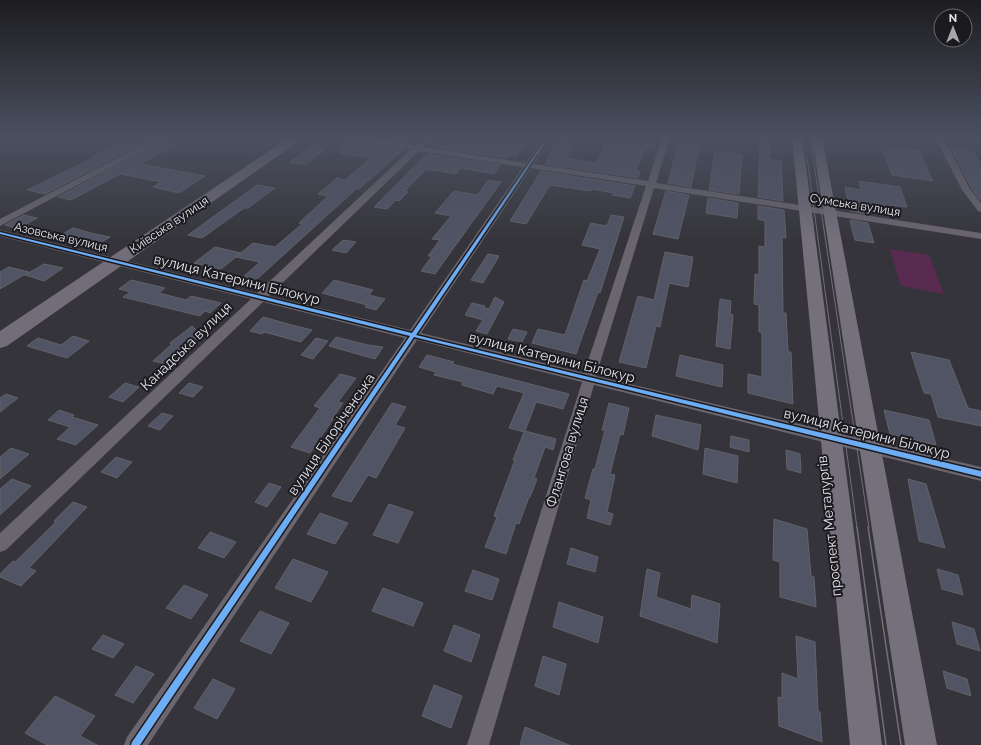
<svg xmlns="http://www.w3.org/2000/svg" width="981" height="745" viewBox="0 0 981 745" font-family="Raleway,sans-serif">
<style>
.green{fill:#592b50}
.building{fill:#505464;stroke:#626267}
.lines{fill:none;stroke-linecap:round;stroke-linejoin:round}
.minor{fill:#6b656f;fill-rule:evenodd}
.secondary{fill:#76707c;fill-rule:evenodd}
.trunk{fill:#736c79;fill-rule:evenodd}
.tram-far1{stroke:#726f76;stroke-width:1}
.tram{stroke:#726f76;stroke-width:1.5}
.cycleway-casing{stroke:#1b1a1f;stroke-width:3}
.cycleway{fill:#6dadf4;fill-rule:evenodd}
.labels{text-anchor:middle;dominant-baseline:central;stroke-width:4;stroke-linejoin:round;paint-order:stroke}
.far-street-label{font-size:12px;fill:#e4e4ea;stroke:#1b1a1f}
.street-label{font-size:14px;fill:#e4e4ea;stroke:#1b1a1f}
</style>
<rect width="100%" height="100%" fill="#35343a"/>
<path class="green" d="M890,249L929,255L944,294L901,286Z"/>
<path class="building" d="M131,137H155L45,194L27,190L95,157H92Z
M169,137H189L140,164L205,176L179,193L153,187L161,182L120,174L71,200L58,197Z
M371,137H417L410,144Z
M444,137L459,140L457,143L487,147L488,137H531L516,156L508,155L506,158L434,147Z
M643,137H657L653,149L645,148L636,171L640,172L638,178L545,164L551,154H549L561,138L578,140L566,158L596,163L607,140L635,144L637,139H642Z
M680,137H701L691,187L668,183Z
M342,138L404,149L359,189H356L256,280L243,277L260,262L236,257L253,243L275,247L302,224L299,223L328,196L318,194L337,178L345,180L371,158L340,153Z
M760,138L770,140V159L781,161L783,201L758,197Z
M324,139L329,146L305,165L290,162Z
M881,146L919,151L933,181L892,175Z
M950,146L972,151L981,164V201L973,191Z
M715,151L742,155L739,194L709,190Z
M427,154L501,165L494,174L461,168L456,174L426,169L405,191L408,192L399,201L396,200L387,209L374,207Z
M541,171L635,186L630,198L612,195L613,193L592,189L591,191L550,185L526,224L510,221Z
M488,180L501,182L435,274L421,271L432,256H428L440,240L432,239L451,216L435,213L454,191L478,195Z
M859,181L900,187L907,207L889,205V207H887L889,214L864,210L865,214L850,211L845,187L861,190Z
M257,185L275,188L248,208H244L202,238L188,235Z
M666,191L689,195L678,239L653,234Z
M708,198L738,203L737,218L706,213Z
M758,206L784,210L786,238L782,237L783,313H786L788,352H791L793,404L748,393V374L762,377V332H759V305L754,304L755,274L759,275V246L765,247V221L758,219Z
M24,215L37,218L18,229L5,225Z
M611,215L624,217L600,293L598,292L576,354L532,343L538,329L565,335L584,280L587,281L600,249L582,245L591,223L607,226Z
M852,220L868,223L874,243L855,240L850,221Z
M73,228L91,233L110,237L97,245L59,236Z
M343,240L356,242L346,253L332,250Z
M215,247L241,253L221,269L194,263Z
M665,252L693,257L688,287L669,283L660,327L656,326L646,368L619,362L638,296L654,300Z
M488,254L499,256L483,283L471,280Z
M44,264L63,268L44,281L25,275Z
M9,267L29,272L0,289V272Z
M131,280L165,288L159,293L186,300L191,296L221,303L210,313L205,311L200,316L123,297L131,292L119,289Z
M334,280L373,290L369,295L385,299L376,310L365,307L367,305L322,293Z
M495,297L504,302L487,334L476,331L483,320L465,315L472,303L485,306L484,308L489,309Z
M720,299L731,301L730,314L733,315L730,349L716,346Z
M263,317L292,325L312,330L301,342L264,332L262,334L250,331Z
M192,326L199,333L194,338H197L186,348L184,347L165,364L153,361L172,344L170,343Z
M513,329L527,332L522,342L508,339Z
M73,336L89,341L67,358L27,346L38,338L61,345Z
M336,337L368,345L383,347L375,359L329,346Z
M316,338L328,341L313,359L301,355Z
M911,352L949,360L968,408L981,411V426L938,417L931,394L924,393Z
M427,355L454,362L452,364L569,394L563,409L536,402L525,431L556,439L553,450L545,447L534,478L537,479L530,497H529L519,524L516,523L506,554L485,547L497,517L494,516L515,460H513L524,432L509,428L524,393L497,386L493,394L462,385L463,382L434,375L436,372L419,367Z
M680,355L723,365L722,387L676,376Z
M340,374L356,378L338,402L343,403L332,419H333L310,453L291,447L320,408L314,406Z
M125,383L139,387L123,402L109,397Z
M189,383L203,387L193,397L179,393Z
M6,394L18,398L0,412V398Z
M392,403L406,407L395,425L405,428L376,478L368,475L351,502L332,496Z
M609,403L629,408L623,435L620,434L610,474L615,475L607,512L613,514L610,525L587,518L591,500L585,498L593,469H595L605,430H602Z
M59,410L74,415L72,417L98,425L76,445L57,439L70,427L48,420Z
M884,410L929,420L936,445L890,434Z
M162,413L173,416L160,430L148,426Z
M656,415L701,425L698,450L652,436Z
M731,436L749,440V452L730,447Z
M11,448L29,454L0,479V457Z
M705,448L738,456L737,483L703,474Z
M786,450L800,454L801,473L787,469Z
M116,457L132,462L117,478L101,472Z
M12,479L31,486L0,515V489Z
M908,479L926,484L945,548L919,541Z
M269,483L281,487L267,507L255,502Z
M73,502L87,507L29,568L36,571L21,586L0,577V574L13,561L15,562L56,522L54,521Z
M389,504L413,512L398,543L373,535Z
M320,513L348,523L335,544L307,534Z
M774,519L807,529L811,576L814,577L816,607L780,597V562L773,560Z
M210,532L236,542L224,558L198,548Z
M571,548L598,557L595,572L567,564Z
M293,559L328,572L311,602L275,588Z
M647,569L660,573L656,597L691,609L692,595L720,604L717,643L640,616Z
M937,569L958,575L963,595L942,589Z
M473,570L499,579L492,600L465,591Z
M184,585L208,595L191,619L166,608Z
M383,588L423,603L413,626L372,611Z
M559,602L603,617L598,643L553,627Z
M260,611L289,623L271,654L240,641Z
M952,622L974,629L980,651L957,644Z
M454,625L480,635L471,662L444,651Z
M103,635L124,644L113,658L92,649Z
M796,636L815,642L818,711L820,712L822,742L779,726L778,697L782,698V673L798,679Z
M543,656L566,664L559,695L535,686Z
M136,666L154,674L133,703L115,695Z
M943,671L967,679L971,696L947,688Z
M213,679L235,689L217,719L194,708Z
M434,685L462,696L451,728L422,716Z
M55,696L95,716L80,736L97,745H47L25,733Z
M525,727L569,745H520Z"/>
<g class="lines">
<path class="minor" d="M158,137H168L0,226V219Z
M342,137H361L416,146L425,137H433L423,147L526,163L544,137H552L534,164L648,181L662,137H670L656,183L981,233V239L654,188L596,376L981,467V481L594,385L489,745H467L582,382L417,340L148,745H124L127,737L405,338L263,302L6,550L0,552V533L251,299L0,236V230L257,293L411,149L346,139ZM419,151L523,167L410,330L269,296ZM531,168L646,186L584,373L421,333Z
M935,137H943L970,189L981,203V212L978,211L962,190Z"/>
<path class="secondary" d="M792,137H802L882,745H850Z
M812,137H822L937,745H905Z"/>
<path class="trunk" d="M290,137H305L7,346L0,348V331Z"/>
<path class="tram-far1" d="M810,137L869,528
M807,157L857,528"/>
<path class="tram" d="M857,527L886,745
M868,527L901,745"/>
<defs>
<path id="cycleway" d="M547,137H549L416,335L589,377L981,471V477L414,337L140,745H131L132,742L410,336L0,234V232L412,333Z"/>
</defs>
<use href="#cycleway" class="cycleway-casing"/>
<use href="#cycleway" class="cycleway"/>
</g>
<linearGradient id="sky" x2="0" y2="1"><stop stop-color="#1d1d20"/><stop offset="0.57" stop-color="#4b5060"/><stop offset="1" stop-color="#4b5060" stop-opacity="0"/></linearGradient>
<rect width="981" height="241" fill="url(#sky)"/>
<g class="labels">
<g class="far-street-label">
<text transform="translate(855 205) rotate(9)">Сумська вулиця</text>
<text transform="translate(169 225) rotate(-34)">Київська вулиця</text>
<text transform="translate(61 237) rotate(13)">Азовська вулиця</text>
</g>
<g class="street-label">
<text transform="translate(237 279) rotate(14)">вулиця Катерини Білокур</text>
<text transform="translate(186 346) rotate(-44)">Канадська вулиця</text>
<text transform="translate(552 357) rotate(14)">вулиця Катерини Білокур</text>
<text transform="translate(867 433) rotate(14)">вулиця Катерини Білокур</text>
<text transform="translate(331 434) rotate(-56)">вулиця Білоріченська</text>
<text transform="translate(567 452) rotate(-73)">Флангова вулиця</text>
<text transform="translate(829 526) rotate(-96)">проспект Металургів</text>
</g>
</g>
<g transform="translate(953 28)"><circle r="19" fill="#1b1a1f" stroke="#6b6b70"/>
<path d="M0-3L7 15L0 10L-7 15Z" fill="#a7a6ac"/>
<text y="-6" font-size="11" font-weight="bold" text-anchor="middle" fill="#e4e4ea">N</text>
</g>
</svg>
